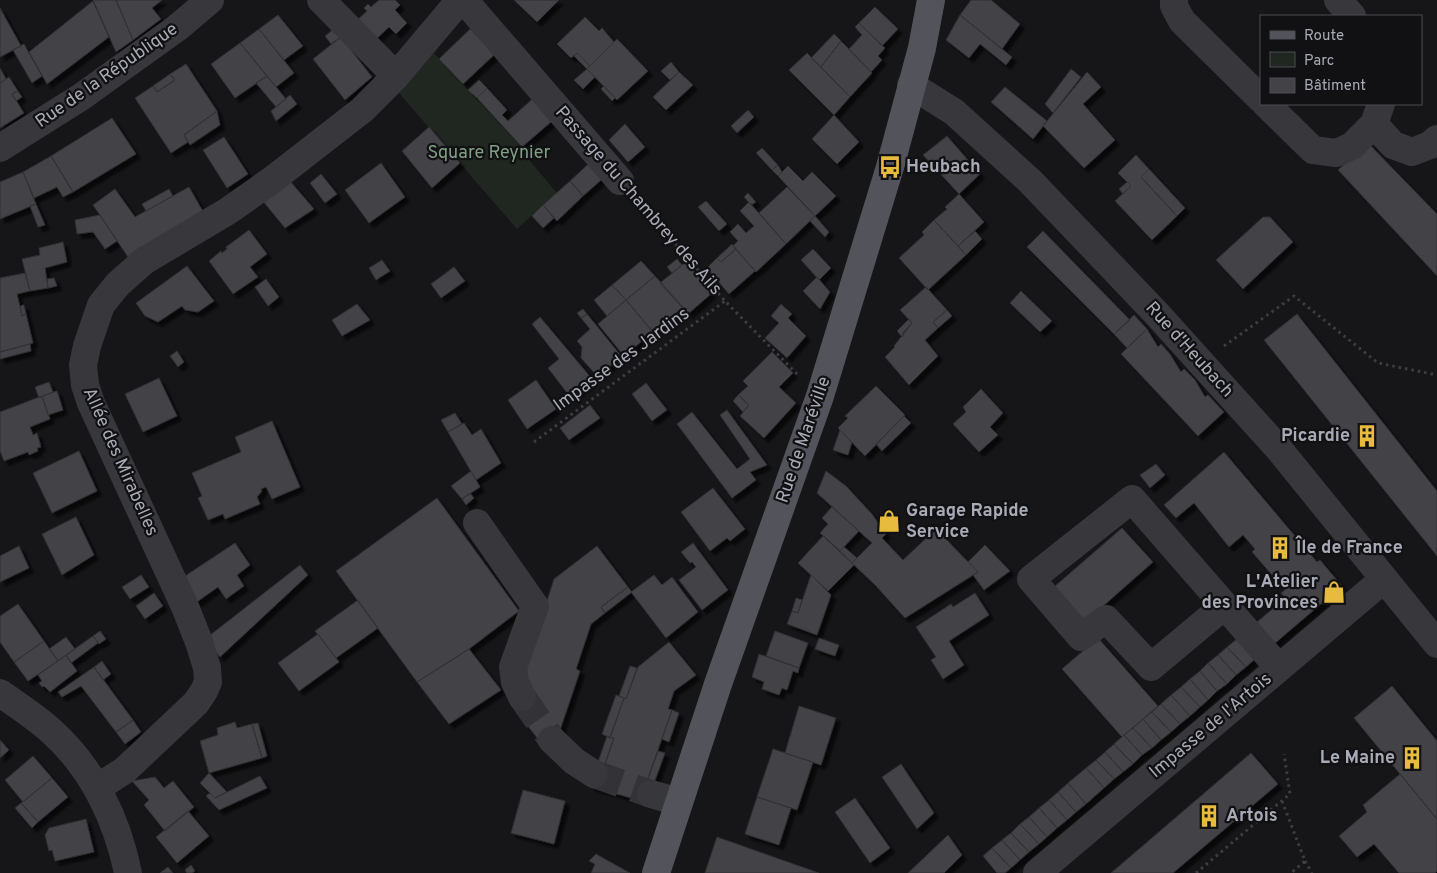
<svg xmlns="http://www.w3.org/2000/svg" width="1437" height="873" viewBox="0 0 1437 873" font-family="Overpass,sans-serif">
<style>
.green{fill:#202721}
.building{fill:#424247;stroke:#303033;filter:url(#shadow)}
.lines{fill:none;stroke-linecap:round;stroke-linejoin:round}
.minor-tunnel{stroke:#333337;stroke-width:28;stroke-dasharray:28 14;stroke-linecap:butt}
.path{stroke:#3d3e43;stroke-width:3;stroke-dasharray:2.5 4;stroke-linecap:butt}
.minor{stroke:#37373c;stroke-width:28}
.major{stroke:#53545b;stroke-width:28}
.labels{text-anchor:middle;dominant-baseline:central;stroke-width:4.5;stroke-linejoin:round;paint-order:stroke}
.street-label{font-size:18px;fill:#a8abb6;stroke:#111012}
.park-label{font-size:18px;fill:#80a085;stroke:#111012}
.poi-label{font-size:18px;font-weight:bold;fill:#a8abb6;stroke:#111012;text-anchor:start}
</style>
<defs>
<filter id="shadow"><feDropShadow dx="4.5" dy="4.5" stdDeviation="1" flood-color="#0009"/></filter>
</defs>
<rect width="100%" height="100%" fill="#161517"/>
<path class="green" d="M434,53L522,147L520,149L557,193L517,229L399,93Z"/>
<path class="building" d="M93,0H116L133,40L116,52Z
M116,0H162L152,8L161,19L133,40Z
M379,0H395L400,5L395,10L407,23L396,34L389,27L373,42L354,23L367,11L364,8L368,4L371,7Z
M514,0H559L537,22Z
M971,0H991L1020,24L1002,49L960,15Z
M93,1L109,37L47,84L29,52Z
M875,7L898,29L882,46L859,23Z
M0,8L21,46L0,57Z
M278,15L303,46L284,60L259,29Z
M960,15L1012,57L1006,65L980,44L969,58L946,40Z
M585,17L599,31L602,28L614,42L590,66L577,53L571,58L557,44Z
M859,23L885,48L878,56L882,60L871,72L849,49L862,35L855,27Z
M335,28L341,37L331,44L325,36Z
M259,29L294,73L276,87L240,43Z
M470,29L495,54L463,84L439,59Z
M834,34L841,41L821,67L811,58Z
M341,37L372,77L345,100L313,59Z
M617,39L648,71L617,100L587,69Z
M841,41L872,73L850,97L821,67Z
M240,43L267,76L235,98L211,64Z
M24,44L42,76L32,83L13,50Z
M577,53L590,66L587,69L574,56Z
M807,53L850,97L834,115L789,70Z
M671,62L679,72L670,80L661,71Z
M186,64L217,111L184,135L188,142L171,153L135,98L153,86L157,92L175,80L170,74Z
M0,68L6,79L0,83Z
M587,69L595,77L583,89L574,80Z
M1071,69L1081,77L1053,113L1045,104Z
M679,72L693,85L666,110L653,97Z
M1087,72L1101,87L1083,104L1115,140L1084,168L1043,126Z
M170,74L175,80L157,92L153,86Z
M267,76L286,99L276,107L256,83Z
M9,77L18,91L12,94L24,113L0,128V83Z
M479,80L487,88L477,98L468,90Z
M604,86L615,98L612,101L601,89Z
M1005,87L1047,121L1033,139L991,102Z
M487,88L507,110L502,115L508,121L539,93L559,115L522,147L477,98Z
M18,91L22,97L16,101L12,94Z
M290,95L297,104L276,121L271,111Z
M748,110L754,117L737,133L731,126Z
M217,111L220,125L190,145L184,135Z
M834,115L859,142L837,164L812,139Z
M112,118L136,154L73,192L51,156Z
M625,124L645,147L628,162L609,140Z
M429,127L460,163L432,188L402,151Z
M947,136L980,174L959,194L923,155Z
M224,137L248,174L227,188L203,150Z
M1368,143L1437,214V276L1338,170Z
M762,148L778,165L772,170L756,153Z
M1136,155L1149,169L1141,177L1177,216L1152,240L1115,201L1131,186L1118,173Z
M51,156L73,192L63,197L57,187L34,198L23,172Z
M596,157L609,173L583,196L570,181Z
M381,163L405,197L369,223L345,190Z
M778,165L782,172L778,176L772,170Z
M788,166L803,181L812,172L836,196L815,216L778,176Z
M1149,169L1185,208L1177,216L1141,177Z
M23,172L36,204L0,219V182Z
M321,174L337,194L325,203L310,183Z
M290,181L314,209L285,228L262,200Z
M570,181L583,196L557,221L543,205Z
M1127,182L1131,186L1123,194L1119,189Z
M189,187L205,215L128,257L93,205L115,189L135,217Z
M787,187L815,216L786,244L759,213Z
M169,189L173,196L146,211L142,204Z
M748,193L756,202L751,205L744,197Z
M959,194L984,222L958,246L934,220L947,209L945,207Z
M706,201L727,224L719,231L698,207Z
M749,202L786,244L756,272L733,246L738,241L730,232L738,224L746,233L754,226L740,211Z
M36,204L45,225L38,227L30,206Z
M543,205L554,218L543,228L532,216Z
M100,215L117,241L105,249L93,232L77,234L75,220Z
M815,216L829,232L825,237L810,221Z
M1263,217H1270L1293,242L1243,289L1216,260Z
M934,220L966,255L928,290L899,258L924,235L922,232Z
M249,230L267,254L250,267L258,277L233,294L209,261L221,251L222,253L227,249L226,247Z
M975,231L982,239L966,255L958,246Z
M1043,231L1130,320L1114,334L1027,247Z
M63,242L67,262L45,268L48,288L30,291L22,259L40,255L39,248Z
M732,244L736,249L721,262L717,258Z
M736,249L755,271L729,294L707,268L717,258L721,262Z
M813,249L831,268L819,280L801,260Z
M677,259L682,265L672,273L667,267Z
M382,260L390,271L376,280L369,268Z
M641,261L655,276L626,300L612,285Z
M686,262L712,293L688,314L660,283Z
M187,266L214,301L198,312L185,310L182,306L158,322L145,316L136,303Z
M454,267L465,281L441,298L431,284Z
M25,273L30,291L17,294L22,316L26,314L33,343L0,352V278Z
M655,276L683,307L653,332L626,300Z
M817,277L830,292L820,309L803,291Z
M54,278L57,286L48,288L47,279Z
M266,279L279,297L268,306L255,287Z
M612,285L626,300L607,316L594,300Z
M926,287L947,310L933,322L938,328L925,340L938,356L909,385L885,357L895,347L894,346L912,323L900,310Z
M1021,291L1052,321L1040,332L1010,303Z
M626,300L653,332L624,356L598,324Z
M357,304L370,320L342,336L332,320Z
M781,304L792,314L788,318L806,336L787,358L765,338L779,323L771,316Z
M24,305L26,314L22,316L20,306Z
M583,309L587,314L581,318L577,313Z
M947,310L952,316L938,328L933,322Z
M587,314L622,357L597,376L581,358L582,347L577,341L590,329L581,318Z
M1297,314L1437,491V556L1264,340Z
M1134,315L1147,329L1127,348L1114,334Z
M540,317L593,380L571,398L548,368L559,359L532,324Z
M909,319L912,323L903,333L904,335L902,337L897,331Z
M1147,329L1158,347L1161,344L1170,354L1181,372L1184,369L1195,380L1205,397L1208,395L1224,412L1198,436L1121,354Z
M30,344L31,351L0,359V352Z
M177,351L184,362L178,367L170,356Z
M772,352L793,373L779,387L796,403L764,438L740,416L749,405L738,395L748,386L743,381Z
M159,378L177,416L143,432L125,394Z
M536,380L556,409L527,429L508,400Z
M49,382L53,392L39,398L35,387Z
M646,383L667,410L652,421L632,394Z
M876,386L905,415L865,456L838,428L848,418L845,416Z
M981,389L1003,413L990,427L998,435L979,452L953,424L966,412L963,407Z
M57,391L63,410L48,415L42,396Z
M738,395L749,405L743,412L733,401Z
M42,396L50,419L30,427L33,435L37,433L41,447L37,448L38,451L29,455L28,452L4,461L0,451V412Z
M590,405L600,418L569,440L560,428Z
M727,410L767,465L750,472L756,480L732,498L677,424L692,412L737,469L750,459L720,415Z
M455,413L462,424L448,432L441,420Z
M904,416L911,423L882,451L876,444Z
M272,421L300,487L272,499L266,487L261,489L262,491L257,497L260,504L225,519L223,514L208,520L198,498L202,496L192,473L241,452L235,437Z
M464,423L472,435L481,429L501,463L476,480L448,432Z
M840,430L852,442L848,455L833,450Z
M79,451L97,491L52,513L33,473Z
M1224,452L1317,562L1320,560L1342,586L1274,644L1256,623L1285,598L1281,593L1285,590L1252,552L1255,549L1243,535L1229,547L1194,503L1176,518L1164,505Z
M1156,464L1165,475L1150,488L1140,475Z
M471,471L480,487L462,499L451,486Z
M826,471L846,486L872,514L886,534L882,538L903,560L936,529L978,572L905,618L876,586L852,563L872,543L817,493Z
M713,488L745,529L730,541L727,538L710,551L681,512Z
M470,493L474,498L466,505L462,499Z
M437,498L519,611L469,649L417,682L336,571Z
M832,507L859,531L840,551L820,533L828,524L822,518Z
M76,517L94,555L62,575L42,534Z
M1122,528L1153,562L1085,622L1054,587Z
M823,536L854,565L828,591L798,563Z
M235,543L250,565L237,575L244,586L226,599L218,587L194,604L182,578Z
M693,543L728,590L702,610L679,580L696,567L692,562L690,563L681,552Z
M985,545L1010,571L984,590L973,575L978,572L968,562Z
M19,546L29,568L0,582V556Z
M597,546L628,587L601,607L605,613L591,624L576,669L580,671L560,730L545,748L513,707L554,579Z
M844,547L857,558L852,563L840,551Z
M300,565L308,575L220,657L212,647L209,636Z
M141,575L149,587L130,599L122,587Z
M654,575L662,585L672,577L698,612L666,638L631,592Z
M811,575L831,595L817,635L787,624L792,611L798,613Z
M628,587L632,592L605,613L601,607Z
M154,593L163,606L145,619L136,606Z
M975,593L989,615L949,641L964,665L943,679L931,660L936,657L916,627L951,604L953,607Z
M796,598L802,600L798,613L792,611Z
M358,600L378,628L336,658L315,631Z
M18,604L44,641L14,662L0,642V616Z
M100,631L106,639L99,644L93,636Z
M775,631L808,643L799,668L766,656Z
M318,634L339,662L299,691L278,663Z
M93,636L98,643L71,663L66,655Z
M66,637L75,649L58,661L49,649Z
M819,638L839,645L835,656L815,649Z
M1098,638L1158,706L1122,737L1062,669Z
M1237,639L1255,659L1246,667L1227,647Z
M44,641L58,661L28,681L14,662Z
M669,642L696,675L674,691L668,709L672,710L647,781L648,803L590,786L604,767L614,738H610L624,698L626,699L638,667Z
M1227,647L1246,667L1236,675L1218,655Z
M469,649L501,690L449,724L417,682Z
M759,654L799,668L798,673L793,671L787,690L782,688L779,695L762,689L764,682L752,677Z
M66,655L77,671L50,692L44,686L42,687L39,683L42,681L38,675Z
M1218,655L1236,675L1227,684L1208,663Z
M102,661L111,674L103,680L94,667Z
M1208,663L1227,684L1217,691L1200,671Z
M630,666L637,668L626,699L619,696Z
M94,667L133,720L116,732L81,686L62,697L58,692Z
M1200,671L1217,691L1208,700L1190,679Z
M1190,679L1208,700L1200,707L1181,687Z
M1392,686L1437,741V819L1354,718Z
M1181,687L1200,707L1190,716L1171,695Z
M616,695L624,698L610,738L602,734Z
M1171,695L1190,716L1180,724L1161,704Z
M1161,704L1180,724L1171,732L1152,712Z
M799,706L836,718L821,765L785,753Z
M672,710L679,713L669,742L662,739Z
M1152,712L1171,732L1161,740L1143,719Z
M1143,719L1161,740L1152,748L1133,728Z
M133,720L141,732L125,744L116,732Z
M235,722L237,728L252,724L262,758L209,773L200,741L218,735L217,728Z
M258,723L267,756L262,758L252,724Z
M1133,728L1152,748L1142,755L1124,735Z
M1124,735L1142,755L1133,764L1114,744Z
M607,736L614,738L604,767L597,765Z
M0,740L9,750L0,758Z
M1114,744L1133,764L1123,772L1105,752Z
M773,749L813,762L797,810L757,797Z
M658,751L665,753L654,783L647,781Z
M1105,752L1123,772L1114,779L1096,760Z
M1251,753L1278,784L1173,873H1111Z
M33,756L52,778L23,802L5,780Z
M1096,760L1114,779L1104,788L1086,768Z
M901,764L934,813L917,829L882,777Z
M1086,768L1104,788L1086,804L1068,783Z
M209,773L227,792L215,798L200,783Z
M1400,774L1437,819V871L1435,873H1399L1374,844L1357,857L1339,836L1367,812L1363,805Z
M260,776L267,788L219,810L206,796L210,793L215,798Z
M155,777L164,788L173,781L194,807L165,831L144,805L149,800L132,781Z
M52,778L68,797L38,822L21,803Z
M1068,783L1086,804L1076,812L1058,792Z
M523,790L565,801L554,844L511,833Z
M1058,792L1076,812L1067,820L1049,800Z
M757,797L791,808L779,845L745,834Z
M855,798L890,848L870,863L835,812Z
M1049,800L1067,820L1057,828L1039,808Z
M21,803L38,822L32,828L15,808Z
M1039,808L1057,828L1047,837L1029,817Z
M188,811L209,836L177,863L156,837Z
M1029,817L1047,837L1039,844L1020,824Z
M86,819L94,852L55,861L52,850L49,851L45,835L49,828Z
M1020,824L1039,844L1029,852L1011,833Z
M1011,833L1029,852L1020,860L1002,840Z
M948,835L962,855L944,873H908Z
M717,837L819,873H705Z
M1002,840L1020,860L1011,868L992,848Z
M992,848L1011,868L1005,873H997L983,856Z
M596,854L630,873H591L595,864L589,861Z
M191,865L195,871L192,873H187L185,870Z
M168,867L173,873H160Z"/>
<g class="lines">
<path class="minor-tunnel" d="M522,697L552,740
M594,774L651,794"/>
<path class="path" d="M637,200L725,301L797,374
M1224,346L1294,296L1378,363L1437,375
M534,442L725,301
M1282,801L1305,861L1291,873
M1305,861L1312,873
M1196,873L1290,794L1284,754"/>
<path class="minor" d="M321,0L396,76
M464,0L620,181
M1174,0V6L1182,21L1261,99
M1338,0L1352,16
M911,85L954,112L1030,181L1157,314L1278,448L1437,644
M1266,104L1313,150L1336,153L1352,146L1374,124L1381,104
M1374,124L1393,145L1412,152L1430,145L1437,139
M0,148L81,97L177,28L210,0
M477,523L535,606L513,667L515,682L522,697
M1224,606L1151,667L1106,619L1081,637L1031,579L1132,499L1279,668
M0,693C17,705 34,716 50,730C92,767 117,819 128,873
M552,740L574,761L594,774
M97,788L125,770L196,703L204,691L208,682L207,668L199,642L186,609L91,403L85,385L83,365L87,346L101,305L118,284L144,261L228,211L272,180L362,110L396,76L460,0
M651,794L679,802
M1037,873L1384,579"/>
<path class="major" d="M656,873L718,684L820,396L890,167L922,48L931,0"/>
</g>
<defs>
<symbol id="bus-bare" viewBox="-9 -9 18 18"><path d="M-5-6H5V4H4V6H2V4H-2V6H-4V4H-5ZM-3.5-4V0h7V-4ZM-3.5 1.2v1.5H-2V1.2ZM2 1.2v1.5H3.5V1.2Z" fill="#e7bb3d" stroke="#111012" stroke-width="2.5" paint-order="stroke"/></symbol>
<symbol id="building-bare" viewBox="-9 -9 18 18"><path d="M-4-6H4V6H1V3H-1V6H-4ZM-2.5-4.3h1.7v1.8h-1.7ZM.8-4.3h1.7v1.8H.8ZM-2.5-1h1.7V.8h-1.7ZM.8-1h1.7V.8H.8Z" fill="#e7bb3d" stroke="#111012" stroke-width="2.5" paint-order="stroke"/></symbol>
<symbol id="shop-bare" viewBox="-9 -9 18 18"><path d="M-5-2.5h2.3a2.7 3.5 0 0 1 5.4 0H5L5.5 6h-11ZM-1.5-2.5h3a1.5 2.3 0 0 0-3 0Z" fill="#e7bb3d" stroke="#111012" stroke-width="2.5" paint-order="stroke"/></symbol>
</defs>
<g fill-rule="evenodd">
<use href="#bus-bare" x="874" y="151" width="32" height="32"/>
<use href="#building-bare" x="1351" y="420" width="32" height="32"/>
<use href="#shop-bare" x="873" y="505" width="32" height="32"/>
<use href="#building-bare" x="1264" y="532" width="32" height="32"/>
<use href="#shop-bare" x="1318" y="576" width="32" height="32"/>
<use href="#building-bare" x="1396" y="742" width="32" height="32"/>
<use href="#building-bare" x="1193" y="800" width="32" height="32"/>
</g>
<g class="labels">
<g class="street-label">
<text transform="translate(107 76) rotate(-35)">Rue de la République</text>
<text transform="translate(638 201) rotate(49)">Passage du Chambrey des Ails</text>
<text transform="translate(1189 350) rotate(48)">Rue d'Heubach</text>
<text transform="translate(622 360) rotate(-36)">Impasse des Jardins</text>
<text transform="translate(804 440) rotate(-71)">Rue de Maréville</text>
<text transform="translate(120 462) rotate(66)">Allée des Mirabelles</text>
<text transform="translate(1211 726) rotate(-40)">Impasse de l'Artois</text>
</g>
<g class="park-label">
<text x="489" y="153">Square Reynier</text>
</g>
<g class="poi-label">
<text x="906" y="167">Heubach</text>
<text x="1350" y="436" text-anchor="end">Picardie</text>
<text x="906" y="511">Garage Rapide<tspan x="906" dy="21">Service</tspan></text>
<text x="1296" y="548">Île de France</text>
<text x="1318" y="582" text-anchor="end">L'Atelier<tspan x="1318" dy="21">des Provinces</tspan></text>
<text x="1395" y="758" text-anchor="end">Le Maine</text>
<text x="1226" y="816">Artois</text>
</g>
</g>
<rect x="1260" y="15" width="162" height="90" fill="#111012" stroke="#4d4e54"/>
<rect x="1270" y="31" width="25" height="8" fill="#53545b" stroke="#4d4e54"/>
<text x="1304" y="40" font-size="15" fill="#a8abb6">Route</text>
<rect x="1270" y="52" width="25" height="15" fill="#202721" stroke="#4d4e54"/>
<text x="1304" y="65" font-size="15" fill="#a8abb6">Parc</text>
<rect x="1270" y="78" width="25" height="15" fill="#424247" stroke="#4d4e54"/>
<text x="1304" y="90" font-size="15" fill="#a8abb6">Bâtiment</text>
</svg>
